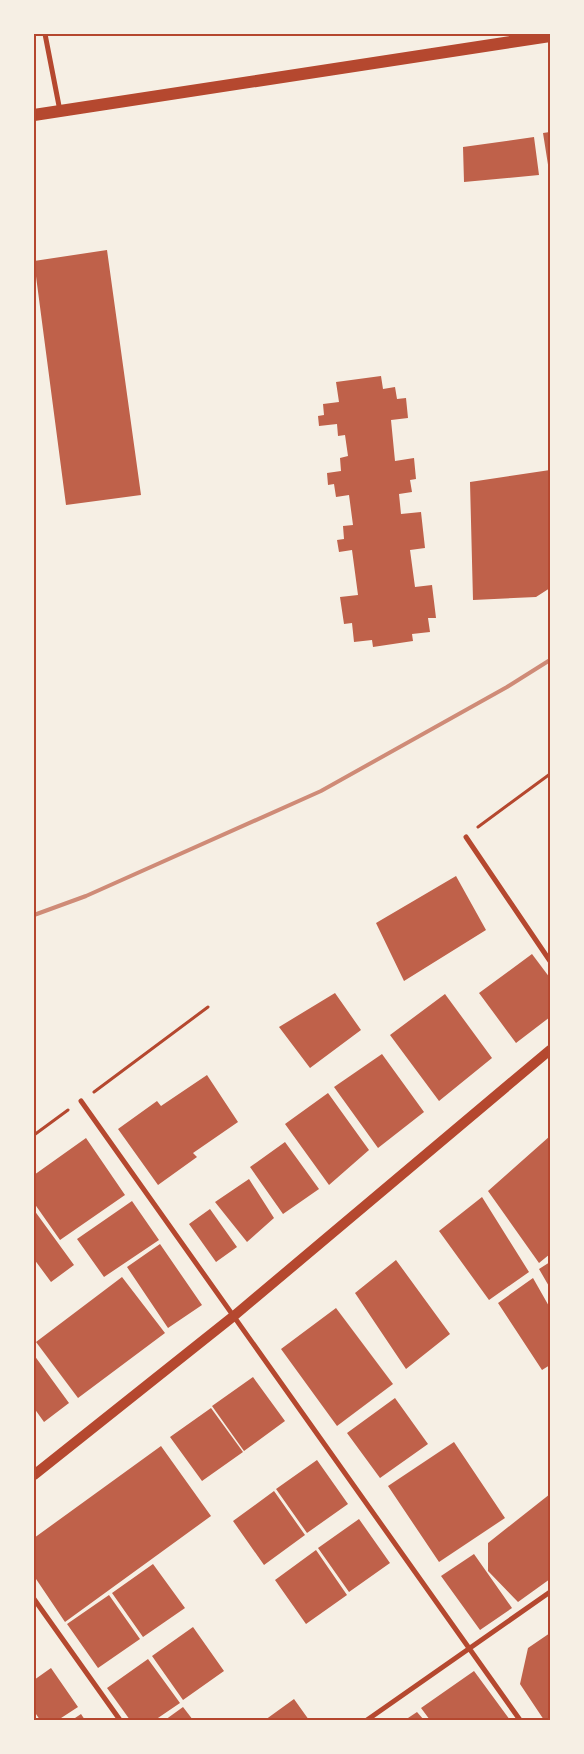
<svg xmlns="http://www.w3.org/2000/svg" width="584" height="1754" viewBox="0 0 584 1754" font-family="'DejaVu Sans',sans-serif">
<style>
.building{fill:#bf614a}
.lines{fill:none;stroke-linecap:round;stroke-linejoin:round}
.path{stroke:#b5482f;stroke-width:3}
.minor{stroke:#b5482f;stroke-width:5}
.secondary{stroke:#b5482f;stroke-width:10}
.primary{stroke:#b5482f;stroke-width:12}
.rail{stroke:#cf8b77;stroke-width:4}
.neatline{fill:none;stroke:#b5482f;stroke-width:2}
</style>
<rect width="100%" height="100%" fill="#f6efe4"/>
<path class="building" d="M550,132V171H549L543,133Z
M534,137L539,175L464,182L463,147Z
M107,250L141,495L66,505L34,261Z
M381,376L383,389L395,387L397,399L406,398L408,418L391,420L395,461L414,458L416,479L410,480L412,492L399,494L401,514L421,512L425,548L410,550L415,587L432,585L436,618H428L430,632L412,634L413,641L373,647L372,640L354,642L352,623L344,624L340,597L358,595L352,550L339,552L337,540L344,539L343,526L353,525L349,495L336,497L334,484L328,485L327,473L341,471L340,458L348,456L345,435L338,436L337,424L319,426L318,416L324,415L323,404L339,402L336,382Z
M550,470V588L536,597L473,600L470,482Z
M456,876L486,930L404,981L376,923Z
M532,954L550,978V1017L516,1043L479,993Z
M335,993L361,1030L310,1068L279,1027Z
M445,994L492,1058L439,1101L390,1035Z
M382,1054L424,1112L378,1148L334,1087Z
M207,1075L238,1122L193,1153L197,1157L158,1185L118,1129L157,1101L161,1106Z
M328,1093L369,1150L329,1185L285,1124Z
M550,1136V1254L539,1263L488,1191Z
M86,1138L125,1195L60,1240L34,1203V1175Z
M285,1142L319,1189L283,1214L250,1167Z
M249,1179L274,1218L247,1242L215,1202Z
M482,1197L529,1272L489,1300L439,1231Z
M132,1201L159,1240L104,1277L77,1239Z
M210,1209L237,1247L216,1262L189,1224Z
M34,1210L74,1265L51,1282L34,1259Z
M160,1244L202,1305L168,1328L127,1267Z
M396,1260L450,1334L406,1369L355,1293Z
M550,1262V1288L539,1269Z
M122,1277L165,1333L78,1398L36,1342Z
M533,1278L550,1308V1365L542,1370L498,1303Z
M336,1308L393,1384L337,1426L281,1349Z
M34,1355L69,1403L44,1422L34,1408Z
M253,1377L285,1421L244,1451L212,1406Z
M395,1398L428,1444L380,1478L347,1433Z
M211,1408L243,1452L202,1481L170,1437Z
M454,1442L505,1518L439,1562L388,1486Z
M161,1446L211,1516L65,1622L34,1576V1538Z
M317,1460L348,1504L307,1533L276,1489Z
M274,1491L305,1535L264,1565L233,1521Z
M550,1494V1579L518,1602L488,1571V1543Z
M359,1519L390,1563L349,1592L318,1548Z
M316,1550L347,1595L306,1624L275,1580Z
M474,1554L512,1608L480,1630L441,1576Z
M153,1564L185,1608L143,1637L112,1593Z
M109,1595L140,1639L98,1668L67,1624Z
M193,1627L224,1671L183,1700L152,1656Z
M550,1633V1720H544L520,1684L528,1648Z
M148,1659L180,1703L155,1720H130L107,1688Z
M51,1668L78,1707L58,1720H40L34,1711V1680Z
M474,1671L510,1720H430L421,1708Z
M294,1699L309,1720H265Z
M183,1707L193,1720H165Z
M417,1712L424,1720H405Z
M81,1714L85,1720H72Z"/>
<g class="lines">
<path class="path" d="M478,827L550,774
M94,1092L208,1007
M34,1135L68,1110"/>
<path class="minor" d="M45,34L60,111
M466,837L550,961
M81,1101L520,1720
M34,1599L120,1720
M367,1720L550,1592"/>
<path class="secondary" d="M34,1475L235,1315L550,1050"/>
<path class="primary" d="M34,115L550,36"/>
<path class="rail" d="M34,915L86,896L321,791L507,687L550,660"/>
</g>
<rect width="584" height="1754" fill="none" stroke="#f6efe4" stroke-width="70"/>
<rect x="35" y="35" width="514" height="1684" class="neatline"/>
</svg>
